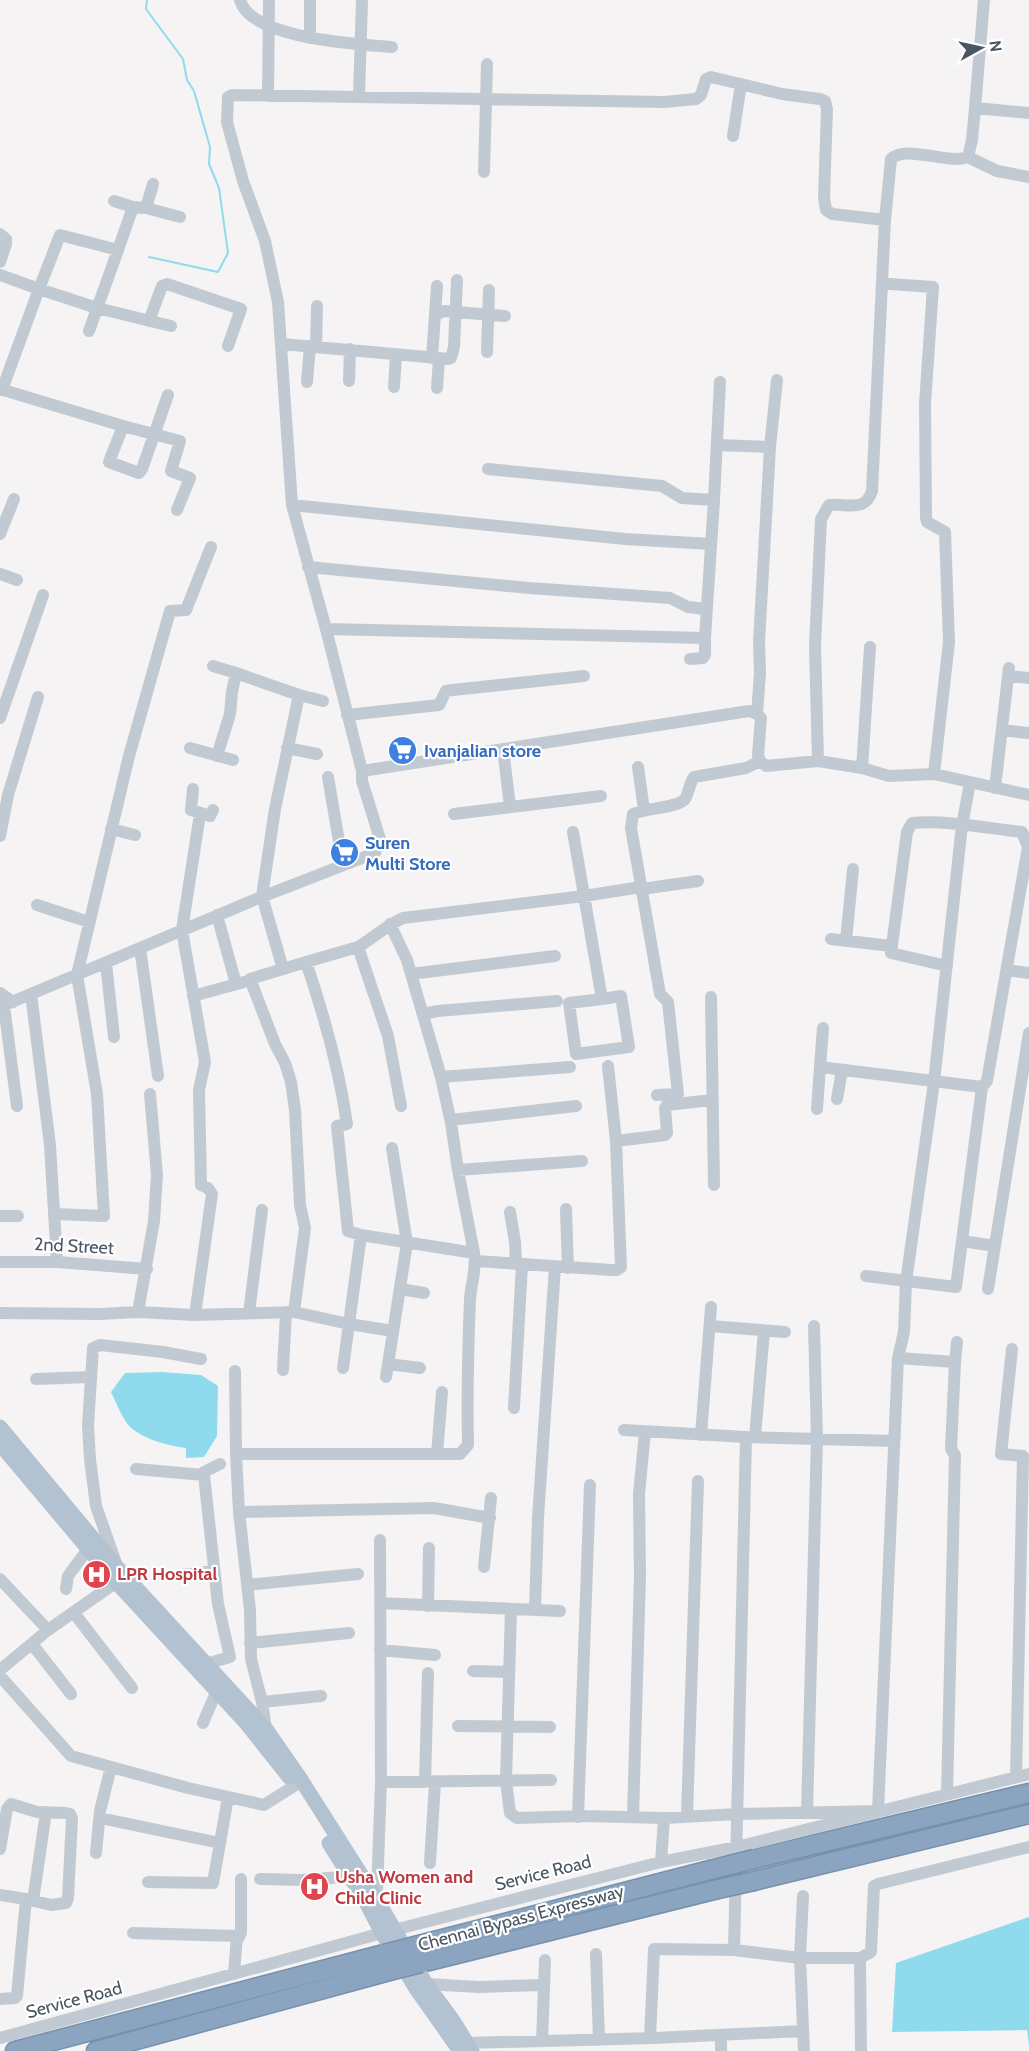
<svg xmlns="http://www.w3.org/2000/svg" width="1029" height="2051" viewBox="0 0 1029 2051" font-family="Cabin,sans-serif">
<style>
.water{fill:#90daee}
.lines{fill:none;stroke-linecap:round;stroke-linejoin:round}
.stream{stroke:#90daee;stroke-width:2}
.highway-casing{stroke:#7690ad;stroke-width:21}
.minor{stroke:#c1cad2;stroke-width:12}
.major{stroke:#b3c2d1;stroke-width:15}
.highway{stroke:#8ba5c1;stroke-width:18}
.highway-bridge-casing{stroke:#7690ad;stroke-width:21;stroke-linecap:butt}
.highway-bridge{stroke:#8ba5c1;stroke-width:18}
.labels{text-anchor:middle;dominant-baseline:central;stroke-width:4.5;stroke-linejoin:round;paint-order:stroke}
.shop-label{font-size:18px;font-weight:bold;fill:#366cbe;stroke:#fff;text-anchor:start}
.street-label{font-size:18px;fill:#4a5661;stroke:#fff}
.health-label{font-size:18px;font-weight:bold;fill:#be3a42;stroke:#fff;text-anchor:start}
</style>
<rect width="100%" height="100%" fill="#f5f3f3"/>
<path class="water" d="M162,1372L201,1375L218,1386L217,1436L204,1457L186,1458V1448C168,1446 137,1438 126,1422C120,1413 116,1402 111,1392L125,1373Z
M1029,1917V2046L1027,2030L892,2032L896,1963Z"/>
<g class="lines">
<path class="stream" d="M147,0L146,9L183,59L187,80L194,91L210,147L209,164L219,188L228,253L218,272L149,257"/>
<defs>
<path id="highway" d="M754,1859L1029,1793
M754,1881L1029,1814
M415,1946L710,1870
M421,1963L714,1890
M15,2051L384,1954
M96,2051L393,1970"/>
</defs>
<use href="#highway" class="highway-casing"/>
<path class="minor" d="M240,0C251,39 357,44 392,47
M310,0V38
M268,96L269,0
M359,96L362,0
M975,108L984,0
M733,136L741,84
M968,157L972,140L975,108L1029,113
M484,172L487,64
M114,201L133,207
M146,208L153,184
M0,234L6,239V244L0,262
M0,275L39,289L60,235L118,250L133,207L146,208L180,217
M890,284L933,287L925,404L926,517L927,522L945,532L949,642L934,774
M436,315L444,311L505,316
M149,321L162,286L167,284L241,309L228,346
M89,331L118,250
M282,344L449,359L451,358L454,347L457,280
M316,346L317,306
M487,352L489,290
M432,358L437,286
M349,381L350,349
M307,382L310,346
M394,387L396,354
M437,388L439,359
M0,389L123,426L109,462L139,473L142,469L168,395
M2,390L39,289L97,308L171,326
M123,426L180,441L171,471L190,478L177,510
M717,445L770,447
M488,469L662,486L682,498L714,500
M292,505L278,302L265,241L243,181L227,122L228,97L232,95L664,102L696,99L701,95L706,79L711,77L782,94L820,99L825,101L827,109L824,197L826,210L832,214L885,220
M0,534L14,499
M308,567L529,588L670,598L688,607L706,609
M0,574L17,580
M326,629L705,638
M690,659L703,658L705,655V638L714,500L720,382
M213,666L236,673
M1008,676L1029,678
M757,714L760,673L759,642L770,447L777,380
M347,715L439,705L446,691L453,690L584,676
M0,718L43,595
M1002,730L1028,733
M190,748L233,760
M287,748L317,754
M503,749L510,806
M217,756L230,714L232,692L236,673L299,695
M818,761L815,645L821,519L829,505C847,503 865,513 872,491L885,220L891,159C906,144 948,165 968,157L997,171L1029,177
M638,767L644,810
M862,768L870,647
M362,771L326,629L292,505L625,539L711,544
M328,777L343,865
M995,788L1009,668
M193,789L191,810L210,816L213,810
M454,814L601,796
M111,829L135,835
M573,832L602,999L569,1003L576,1054L629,1047L621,996L602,999
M0,836L8,795L38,697
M642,889L698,881
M37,905L89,922
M217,915L236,984
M390,924L407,960L441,1077L451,1123L458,1170L474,1253
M831,939L891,946
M846,941L853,869
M358,947C373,938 387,925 403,918L584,896L641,887
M140,948L158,1076
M306,962L358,947L388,1036L401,1106
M106,963L114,1037
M283,969L250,979L275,1044L285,1063L291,1082L295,1110L300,1205L305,1228L294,1312
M1007,970L1029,973
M411,974L555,956
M0,993L13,1002
M31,994L50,1145L57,1262
M193,996L244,982
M711,997L714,1185
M4,1006L17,1106
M0,1007L254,900L375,853L380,839L362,781V771L749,711L757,714L761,718L758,755L760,761L766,766L818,761L862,768L889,776L934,774L1029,795
M423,1014L438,1011L557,1001
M1025,1058L1029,1033
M820,1067L823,1028
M441,1077L570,1067
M657,1095L678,1094L668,1002L660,994L631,828L633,814C645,808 678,808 685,799C689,793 689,784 694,777L746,768L760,761
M837,1099L842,1070
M817,1109L820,1067L982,1087L987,1081L1028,847L1022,832C986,828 948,820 912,823L907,832L891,953L947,966
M451,1120L576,1106
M616,1141L665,1135L667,1133L665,1108L667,1105L712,1100
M458,1170L582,1161
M566,1209L568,1268
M510,1212L515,1242L516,1264
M55,1214L104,1216L97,1094L77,975L129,756L170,611L186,610L211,547
M0,1216H18
M962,1241L995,1246
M476,1261L612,1270H617L621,1267L616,1141L608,1066
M0,1262H57L147,1269
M866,1276L956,1287L982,1087
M400,1289L424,1293
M988,1289L1025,1058L1029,1059
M138,1312L154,1221L157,1175L150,1094
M0,1313L100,1314L138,1312L195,1315L294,1312L349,1324L361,1235
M249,1313L262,1210
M195,1315L212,1194L208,1188L201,1185L199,1090L205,1062L182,930L200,814
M710,1326L785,1332
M1012,1349L1001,1454L1023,1456L1016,1777
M898,1358L955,1362L951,1449L955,1455L947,1794
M955,1362L957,1342
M388,1364L420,1368
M343,1368L349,1324L393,1331
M283,1370L286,1312
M235,1371L236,1454
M386,1377L407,1243L392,1148
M36,1379L90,1377
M514,1408L522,1265
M624,1430L746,1437
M701,1435L711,1307
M755,1437L764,1331
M437,1454L442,1392
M136,1469L204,1475
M239,1512L434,1508L490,1518
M116,1563L96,1506L90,1459L88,1425L93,1348L100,1345L163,1352L201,1359
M484,1567L491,1498
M183,1575L214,1571
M0,1579L48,1630
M247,1585L358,1574
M66,1589L68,1576L88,1549
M380,1603L560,1611
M428,1606L429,1548
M511,1610L506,1781L510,1813L517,1818L582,1816L664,1818
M535,1610L538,1518L555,1267
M74,1613L132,1688
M250,1643L349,1633
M32,1644L71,1694
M380,1650L435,1655
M206,1664L230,1657L218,1604L204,1475V1472L220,1464
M0,1670L48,1630L121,1579
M473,1671L509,1672
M0,1676L71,1756L188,1788L264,1805L302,1781
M262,1702L321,1696
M203,1723L217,1690
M458,1726L550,1727
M266,1729L262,1702L251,1659L250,1610L239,1512L236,1454H460L468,1445C467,1396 468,1348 470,1299C471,1284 477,1268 474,1253L361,1235L348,1231L337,1126L347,1124C339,1068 324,1015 306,962L283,969L262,896L275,809L299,695L323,701
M381,1782L551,1780
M425,1782L428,1673
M807,1812L817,1438L814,1326
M687,1816L698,1481
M578,1817L590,1485
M633,1817L640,1576L639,1494L645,1432
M100,1818L220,1843
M0,1849L7,1809L11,1804L37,1812L66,1813L70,1814L72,1818L68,1898L66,1903L51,1905L26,1899L17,1996L15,1998L0,1999
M96,1853L100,1811L111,1767
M661,1862L664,1818L738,1814L878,1811L898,1358L904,1332L906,1282L934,1082L962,825L970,783
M430,1863L435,1782
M260,1879L301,1880L356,1876
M148,1882L213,1883L228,1797
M0,1895L26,1899
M803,1896L800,1958H860L871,1952L874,1886L878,1884L1029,1847
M373,1900L376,1898L377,1892L381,1782L380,1540
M33,1901L46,1812
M133,1933L237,1936L234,1974
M238,1939L241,1933V1879
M596,1954L599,2040
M860,1958L861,2051
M426,1984L479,1987L543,1985
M721,2035V2051
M0,2038L382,1933L661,1862L737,1847L1029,1774
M650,2038L654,1949L734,1950
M542,2041L545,1960
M467,2043L654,2038L803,2031
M804,2051L800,1958L734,1950L746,1437L894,1441"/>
<path class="major" d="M0,1427L117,1567L266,1729L300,1778L376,1898L426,1984L452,2019L472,2051
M0,1444L116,1582L247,1724L289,1777
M329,1843L367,1904L382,1933L417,1990L460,2051"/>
<use href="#highway" class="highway"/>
<defs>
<path id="highway-bridge" d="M710,1870L754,1859
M714,1890L754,1881
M384,1954L415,1946
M393,1970L421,1963"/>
</defs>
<use href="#highway-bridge" class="highway-bridge-casing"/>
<use href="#highway-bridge" class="highway-bridge"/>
</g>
<defs>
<symbol id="supermarket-disc" viewBox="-11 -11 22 22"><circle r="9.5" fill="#3f7fe0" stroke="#fff"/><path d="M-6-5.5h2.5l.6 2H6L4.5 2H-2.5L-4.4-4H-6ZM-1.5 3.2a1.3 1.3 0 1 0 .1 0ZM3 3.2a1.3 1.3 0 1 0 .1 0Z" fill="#fff"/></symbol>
<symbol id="hospital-disc" viewBox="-11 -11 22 22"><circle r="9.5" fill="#e0444e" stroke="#fff"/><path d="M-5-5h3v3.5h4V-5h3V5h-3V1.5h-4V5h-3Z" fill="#fff"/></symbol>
</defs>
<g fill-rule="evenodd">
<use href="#supermarket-disc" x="386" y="734" width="33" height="33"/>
<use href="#supermarket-disc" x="328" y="836" width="33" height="33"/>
<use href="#hospital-disc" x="80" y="1558" width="33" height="33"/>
<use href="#hospital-disc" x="298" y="1870" width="33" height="33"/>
</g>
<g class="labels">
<g class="shop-label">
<text x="424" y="751">Ivanjalian store</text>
<text x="365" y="843">Suren<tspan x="365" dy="21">Multi Store</tspan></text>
</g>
<g class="street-label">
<text transform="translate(74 1246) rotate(3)">2nd Street</text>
<text transform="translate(543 1873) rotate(-14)">Service Road</text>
<text transform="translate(521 1918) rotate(-15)">Chennai Bypass Expressway</text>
<text transform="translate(74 2000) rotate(-15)">Service Road</text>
</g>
<g class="health-label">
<text x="117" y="1574">LPR Hospital</text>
<text x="335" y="1877">Usha Women and<tspan x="335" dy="21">Child Clinic</tspan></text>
</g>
</g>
<g transform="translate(981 48) rotate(82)" stroke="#ffffff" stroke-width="4.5" paint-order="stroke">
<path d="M0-4.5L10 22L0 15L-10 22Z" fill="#4a5661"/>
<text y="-9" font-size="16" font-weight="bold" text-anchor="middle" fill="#4a5661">N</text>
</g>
</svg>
